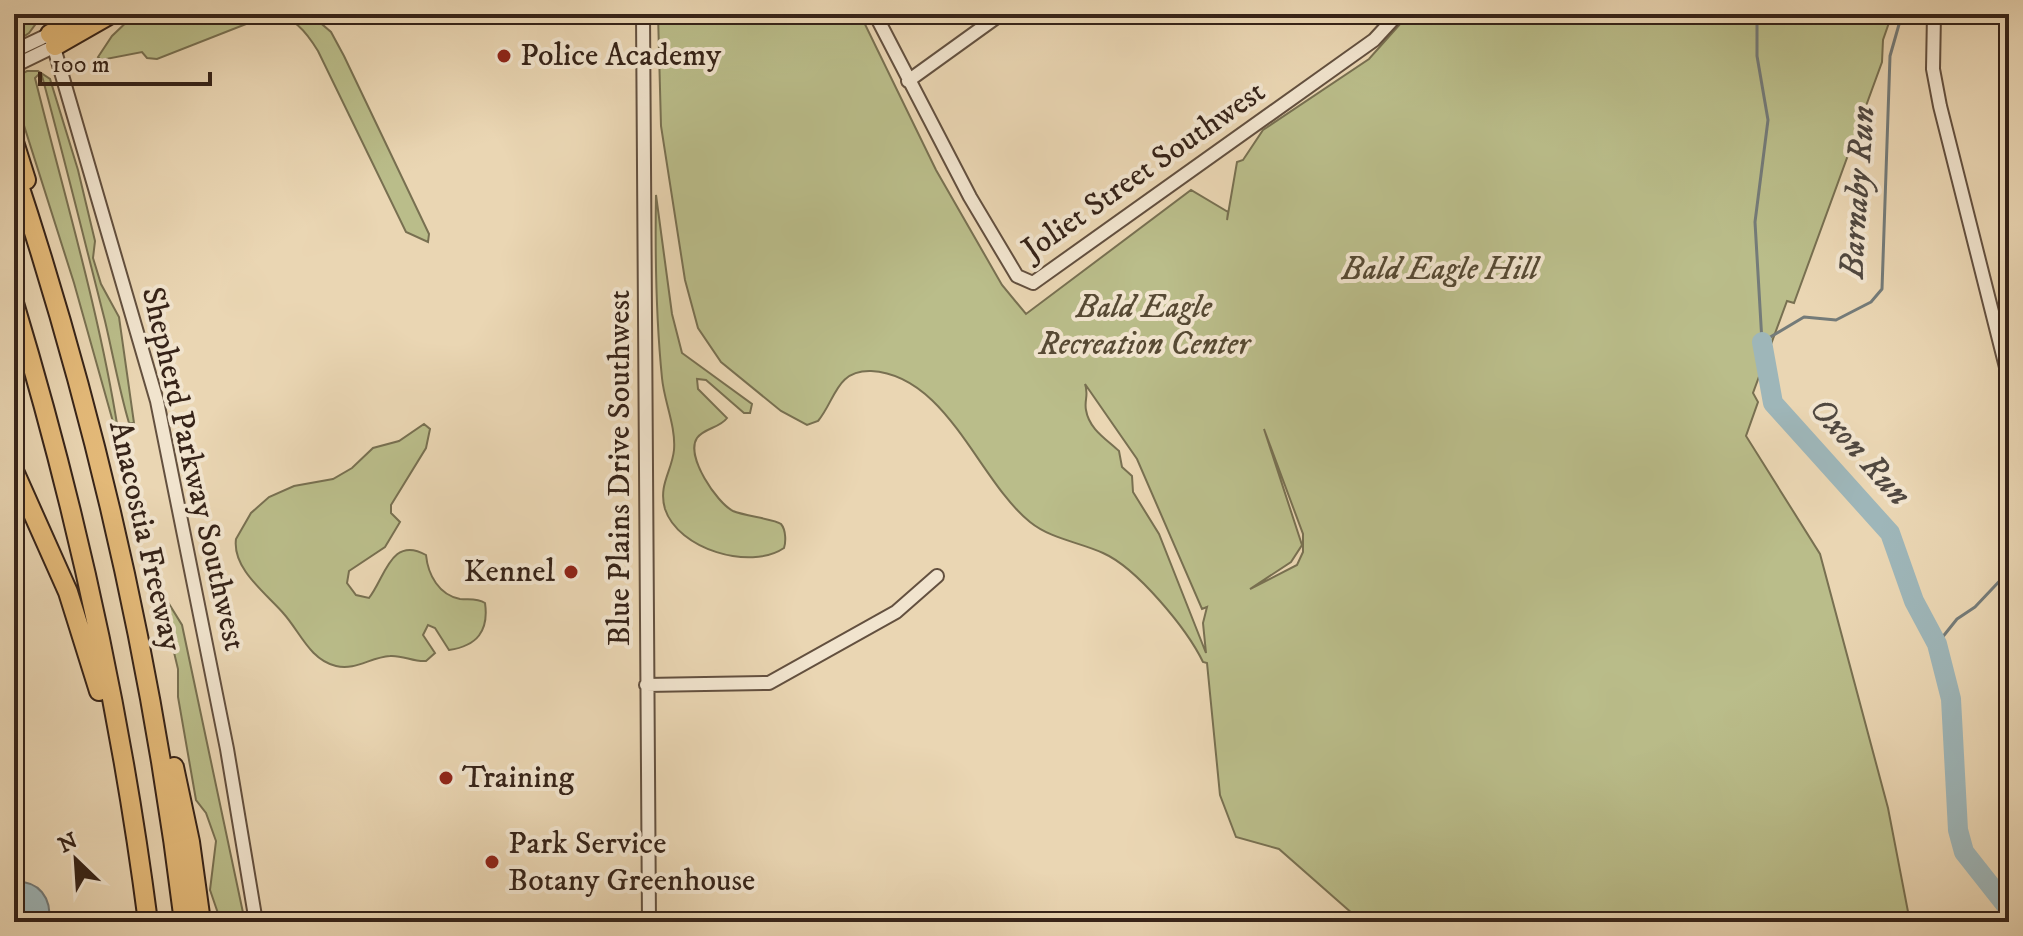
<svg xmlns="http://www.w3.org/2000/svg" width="2023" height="936" viewBox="0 0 2023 936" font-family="'IM FELL DW Pica',serif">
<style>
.green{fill:#babd8a;stroke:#787051;stroke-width:2;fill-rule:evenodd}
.water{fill:#9eb6b9;stroke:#747b79;stroke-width:2}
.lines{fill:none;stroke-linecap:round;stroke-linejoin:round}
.stream{stroke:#747b79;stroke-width:3}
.river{stroke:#9eb6b9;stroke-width:20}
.minor-casing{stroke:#63503f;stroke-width:16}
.highway-casing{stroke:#362318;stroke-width:22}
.minor{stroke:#f1e4ce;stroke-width:12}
.highway{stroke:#e5bb7a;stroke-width:18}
.poi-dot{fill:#8f2418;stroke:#f1e4ce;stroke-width:3}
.labels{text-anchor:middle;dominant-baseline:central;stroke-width:8;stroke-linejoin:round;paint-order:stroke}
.poi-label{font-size:32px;fill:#362318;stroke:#f1e4ce;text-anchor:start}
.street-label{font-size:32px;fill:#362318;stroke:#f1e4ce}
.park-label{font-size:32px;font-style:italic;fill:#574a34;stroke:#f1e4ce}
.water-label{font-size:34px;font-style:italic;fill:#504840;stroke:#f1e4ce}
</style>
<rect width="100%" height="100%" fill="#ead6b3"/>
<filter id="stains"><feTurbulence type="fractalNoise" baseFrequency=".0025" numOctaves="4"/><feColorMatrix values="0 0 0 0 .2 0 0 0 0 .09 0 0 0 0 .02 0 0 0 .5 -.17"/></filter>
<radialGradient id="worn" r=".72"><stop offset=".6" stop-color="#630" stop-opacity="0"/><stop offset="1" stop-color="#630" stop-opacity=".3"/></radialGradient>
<path class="green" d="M14,14H43L29,33L14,43Z
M135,14H310L331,32L344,56L429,234L428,242L406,232L318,51C307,33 292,13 269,15L157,59L147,58L142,52L101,60L98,57L112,36Z
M658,14H860L936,170L1002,285L1026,314L1191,190L1228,212L1227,220L1237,162L1243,160L1263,130L1369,59L1409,14H1892L1883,40L1882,62L1794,303L1787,301L1753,393L1758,402L1746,436L1820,554L1888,808L1910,922H1362L1279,849L1236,837L1220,795L1207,663L1203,662C1187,629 1137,568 1103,553C1079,542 1051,539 1030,522C978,480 947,375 871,371C836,370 836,399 818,421L807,425L781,411L721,362L698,328L685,280L661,126ZM1085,384L1137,459L1202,609L1207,607L1203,623L1206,653L1159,534L1133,492L1132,476L1122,467L1119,451C1106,439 1089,429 1086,410C1084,400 1089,395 1085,384ZM1264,429L1303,534V552L1297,565L1250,589L1291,562L1302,545Z
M27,71H38L50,79L78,170L95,241L93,258L101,284L119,317L134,423H129C119,389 113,355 105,321C84,239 64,157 42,76L38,75L35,78C64,195 99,310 118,430L115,429L74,283L14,94V78Z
M656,195L672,314L682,353L752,404L750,413H744L706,380L697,379L698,389L727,418C720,428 704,428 697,438C685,456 717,503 733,511C744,516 775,519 781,524C786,530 786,542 784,548C750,571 678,549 665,509C658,485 672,471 674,450C676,426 664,401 662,378C656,318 655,255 656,195Z
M424,424L430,429L426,448L391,505V513L400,522L385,547L349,571L347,583L356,595L369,598C385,578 391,535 426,555C428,575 439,595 460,599C469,600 477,598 485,603C489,631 477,646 449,650L435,628L428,625L423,635L435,653L426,661C413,662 403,655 390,656C371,657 355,671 336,666C310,660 300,632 284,614C267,594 232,569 236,539L251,513L269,497L294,486L333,479L352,468L373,448L399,441Z
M155,586H158L182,625L245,922H221L210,890L216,841L206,813L196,800L178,697V669L172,644L156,609Z"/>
<path class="water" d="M14,882C39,880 52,898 49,922H14Z"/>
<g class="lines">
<path class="stream" d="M1757,14V56L1768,120L1755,222L1762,342L1804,317L1836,320L1871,302L1882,289L1890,56L1902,14
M1937,644L1957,619L1975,607L2009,571"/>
<path class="river" d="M1762,342L1773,403L1890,533L1914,601L1937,644L1951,699L1958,830L1964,852L2009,909"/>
<defs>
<path id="minor" d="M643,14L649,922
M875,14L970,197L1017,276L1033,283L1374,40L1398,14
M1934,14L1933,69L1940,106L2009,379
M14,51L50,34L157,401L227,749L256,922
M14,66L55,46
M908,81L1001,14
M646,685L769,683L896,612L937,576"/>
<path id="highway" d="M50,34L89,14
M55,46L111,14
M14,142L26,180
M14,170C95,414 153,666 184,922
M14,303C75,505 121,713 148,922
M14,471L68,592L99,691
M174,767L190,842L201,922"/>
</defs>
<use href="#minor" class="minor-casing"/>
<use href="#highway" class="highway-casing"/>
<use href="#minor" class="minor"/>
<use href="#highway" class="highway"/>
</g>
<g class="poi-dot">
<circle cx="504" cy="56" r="8"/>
<circle cx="571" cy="572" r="8"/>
<circle cx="446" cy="778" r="8"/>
<circle cx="492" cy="862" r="8"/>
</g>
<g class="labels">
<g class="poi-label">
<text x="520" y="56">Police Academy</text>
<text x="555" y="572" text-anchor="end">Kennel</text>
<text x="462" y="778">Training</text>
<text x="508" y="844">Park Service<tspan x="508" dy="37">Botany Greenhouse</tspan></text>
</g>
<g class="street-label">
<text transform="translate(1144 171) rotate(-35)">Joliet Street Southwest</text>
<text transform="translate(620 468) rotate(-90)">Blue Plains Drive Southwest</text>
<text transform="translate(193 469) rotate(77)">Shepherd Parkway Southwest</text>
<text transform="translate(145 536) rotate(77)">Anacostia Freeway</text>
</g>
<g class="park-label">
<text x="1440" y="270">Bald Eagle Hill</text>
<text x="1144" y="308">Bald Eagle<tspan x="1144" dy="37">Recreation Center</tspan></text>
</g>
<g class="water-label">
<text transform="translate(1858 192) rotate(-86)">Barnaby Run</text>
<text transform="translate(1860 452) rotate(48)">Oxon Run</text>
</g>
</g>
<rect width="2023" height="936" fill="none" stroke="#ead6b3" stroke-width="48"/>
<rect x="16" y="16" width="1991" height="904" fill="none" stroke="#362318" stroke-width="4"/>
<rect x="24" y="24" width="1975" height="888" fill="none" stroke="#362318" stroke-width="2"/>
<g transform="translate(76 860) rotate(335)" stroke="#f1e4ce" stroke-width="6" paint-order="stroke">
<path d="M0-6L14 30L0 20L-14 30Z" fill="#362318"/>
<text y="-12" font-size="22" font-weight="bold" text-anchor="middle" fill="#362318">N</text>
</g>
<path d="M40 72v12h170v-12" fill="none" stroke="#362318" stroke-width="4"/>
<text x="52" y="72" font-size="24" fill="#362318" stroke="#f1e4ce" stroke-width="6" paint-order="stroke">100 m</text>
<rect width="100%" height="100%" filter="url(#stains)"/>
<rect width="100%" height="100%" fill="url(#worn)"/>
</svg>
